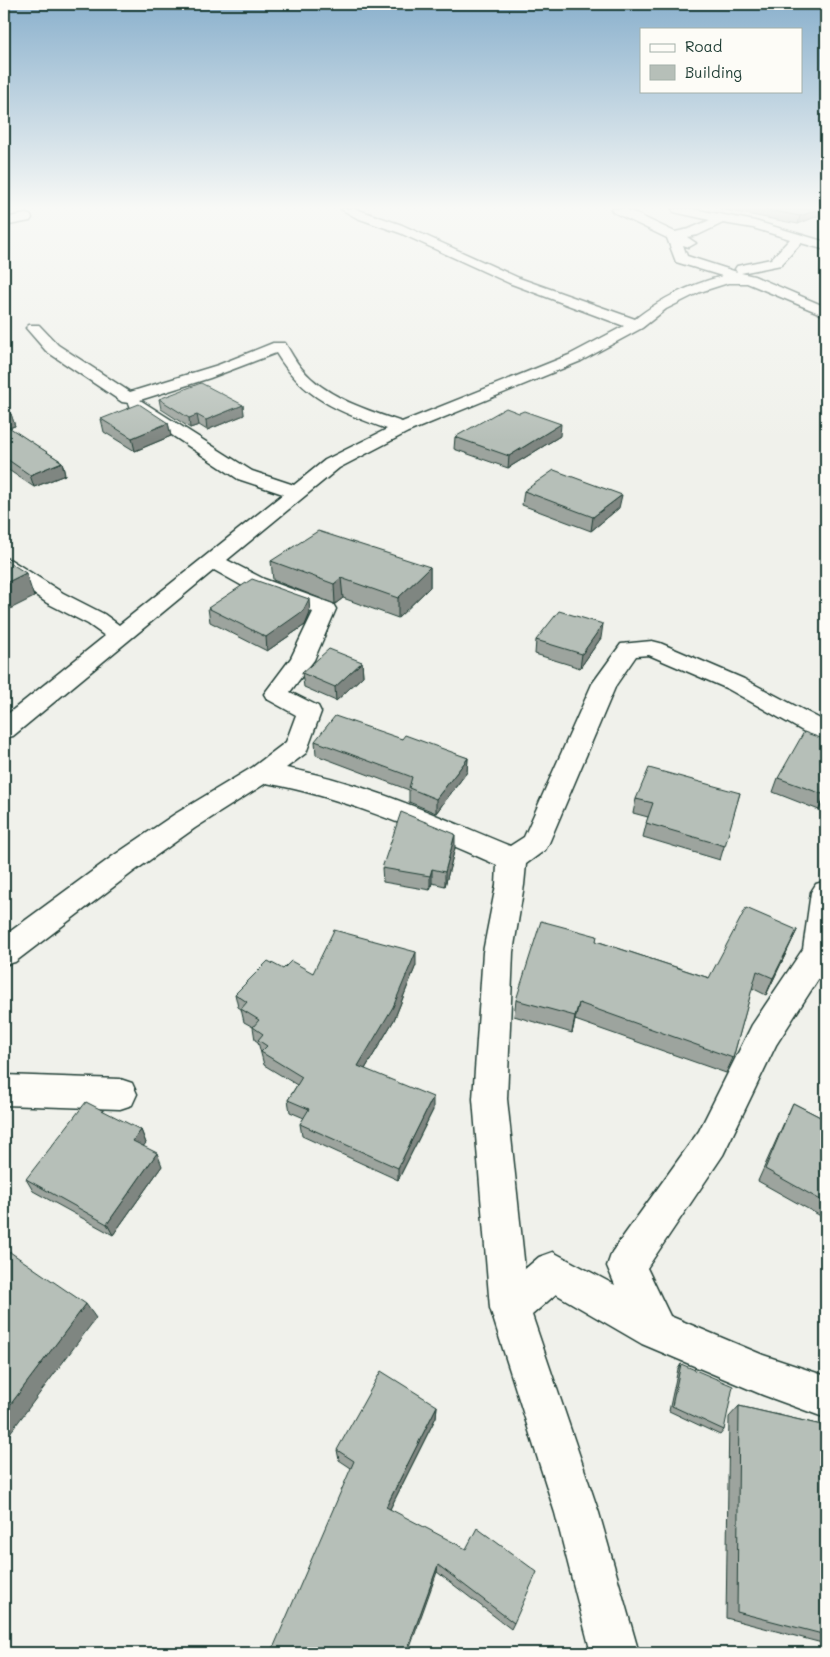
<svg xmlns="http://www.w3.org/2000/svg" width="830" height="1657" viewBox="0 0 830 1657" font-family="Mali,sans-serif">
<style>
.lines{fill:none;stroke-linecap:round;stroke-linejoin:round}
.minor-casing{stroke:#1f3d34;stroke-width:3}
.minor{fill:#fdfcf7;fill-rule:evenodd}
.wall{fill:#9da49e;stroke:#1f3d34}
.shaded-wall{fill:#7f8681;stroke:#1f3d34}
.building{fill:#b6bfb8;stroke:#1f3d34}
</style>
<rect width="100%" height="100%" fill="#f0f1eb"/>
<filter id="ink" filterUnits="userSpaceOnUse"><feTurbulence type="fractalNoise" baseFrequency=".02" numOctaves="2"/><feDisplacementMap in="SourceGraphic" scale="10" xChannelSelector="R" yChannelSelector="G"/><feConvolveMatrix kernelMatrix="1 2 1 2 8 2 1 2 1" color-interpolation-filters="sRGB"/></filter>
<g filter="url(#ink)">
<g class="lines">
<defs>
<path id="minor" d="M341,209H356L402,225L519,278L635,319C663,297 688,286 722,276L676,262L667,238L613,212L611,209H626L675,232L689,229L710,220L674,212L672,209H693L755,221L826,242V250L801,243L781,265L741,273L754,276L826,307V316L747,283H728L700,292L666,309L642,328L581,361L408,432L339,468L227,560L264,579L333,604L336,609L314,660L290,692L318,706L321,712L306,753L286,768C364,782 437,816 510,846L524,837L592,684L621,644L652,641L660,643L744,679L826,722V741L817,739L728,689L649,655L636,656L616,685L549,843L545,850L526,864L524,885L513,952L507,1099L525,1269L539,1257L553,1252L615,1285L607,1266L612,1252L699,1131L752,1025L803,949L811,892L816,884L826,881V967L776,1045L723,1155L647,1268L670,1316L763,1355L826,1376V1418L763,1395L642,1344L556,1294L532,1315L599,1513L639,1653H591L555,1513L490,1308L473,1099L483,952L496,885L497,865C422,832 348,798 266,783L195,828L133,872L15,962L4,965V936L113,856L175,814L253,767L286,742L296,715L267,699L264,694L291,658L313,612L248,589L214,570L13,736L4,738V717L105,636L88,624L47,603L4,573V558L11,560L63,593L104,614L119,625L283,494L238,479L131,408L129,403L122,402L46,351L26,328L29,325H39L58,345L130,392L218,365L273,343H285C290,351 295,361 302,369C327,398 367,410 402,422L569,355L624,326L509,283L400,233L357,218ZM723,223L753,228L790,239L771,259L737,266L735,269L737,272L687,256L683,245L689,247L696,243L687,237L698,235ZM276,353C304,399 338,411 387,429L325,460L294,485L252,471L140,400L210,378Z
M26,214L30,215L32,218L30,221L4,226V218Z
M4,1075L120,1079L132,1083L137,1094L132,1105L120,1109L4,1105Z"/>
</defs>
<use href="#minor" class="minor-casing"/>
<use href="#minor" class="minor"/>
</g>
<path class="wall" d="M720,209H826L798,224Z
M159,399L243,405L244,415L207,430L199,425L190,428L161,409Z
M4,407L11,414L15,426L9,428L62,462L65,475L34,487L4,467Z
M101,419L168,423L171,436L135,451L104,432Z
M560,436L508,468L454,449L455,437Z
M524,491L619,508L591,531L522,505Z
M271,561L430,567V587L398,618L343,598L335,604L273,580Z
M208,608L310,613L305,625L267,651L210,622Z
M601,638L580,668L535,654L536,640Z
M362,662L363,676L336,701L304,687L302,673Z
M402,739L468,758L467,772L436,813L409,802V790L316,755L315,741Z
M826,740V804L823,802L819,810L773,792L778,778Z
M740,793L720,860L643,837L648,817L633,813L636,799Z
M455,848L445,886L432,883L430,890L383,882L382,868Z
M797,930L766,995L752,988L733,1058L726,1073L575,1020L572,1033L514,1016L516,1000L596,941L709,978Z
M416,965L394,1020L365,1069L433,1110L398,1180L302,1136L300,1124L304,1118L290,1112L288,1100L297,1085L264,1065L258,1042L255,1040L253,1027L244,1022L241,1009L238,1007L235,994L283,969L313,973Z
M793,1103L826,1120V1219L758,1181L787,1116Z
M141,1130L146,1143L143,1146L162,1166L113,1235L33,1191L26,1179Z
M681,1364L724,1430L720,1435L669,1411L678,1369Z
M437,1406L436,1417L390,1509L514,1623L511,1629L437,1572L351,1468L339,1460L337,1450Z
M739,1406L826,1426V1644L726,1618L729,1417Z"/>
<path class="shaded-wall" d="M819,209H826V213L798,224L800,216Z
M243,405L244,415L207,430L206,420Z
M11,414L15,426L4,429V416Z
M197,415L199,425L190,428L189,418Z
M168,423L171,436L135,451L132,438Z
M561,424L560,436L508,468L509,456Z
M62,462L65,475L34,487L30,475Z
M622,495L619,508L591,531L593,517Z
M430,567V587L398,618V598Z
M26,573L34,597L4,612V584Z
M341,578L343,598L335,604L334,584Z
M309,599L310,613L305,625L267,651L266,637Z
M603,624L601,638L580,668L582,654Z
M362,662L363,676L336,701L335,687Z
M468,758L467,772L436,813V799Z
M826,792L823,802L819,810Z
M455,834V848L445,886V872Z
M432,869V883L430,890V876Z
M797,930L789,947L766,995L773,978Z
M416,952V965L394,1020L359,1079L358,1066Z
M579,1003L575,1020L572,1033L575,1016Z
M433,1097V1110L398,1180V1168Z
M141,1130L146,1143L138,1153L133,1141Z
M157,1153L162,1166L113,1235L107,1224Z
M86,1304L96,1318L4,1441V1413Z
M437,1406L436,1417L387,1515L386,1507Z
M438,1565L437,1572L408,1653H406Z"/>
<path class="building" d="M763,209H819L800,216Z
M201,383L243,405L206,420L197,415L189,418L159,399Z
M139,404L168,423L132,438L101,419Z
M4,407L11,414L4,416Z
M506,408L519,413L524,411L561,424L509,456L455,437Z
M4,424L62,462L30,475L4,457Z
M554,470L622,495L593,517L524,491Z
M318,531L430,567L398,598L341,578L334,584L271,561Z
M4,559L26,573L4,584Z
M252,579L309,599L303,611L266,637L208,608Z
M559,611L603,624L582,654L536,640Z
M329,649L362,662L335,687L302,673Z
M335,716L402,739L405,735L468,758L436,799L409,788L412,777L315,741Z
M804,732L826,740V792L825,795L778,778Z
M649,768L740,793L725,846L646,823L653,803L636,799Z
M401,812L455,834L445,872L432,869L430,876L382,868Z
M746,908L797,930L773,978L757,971L733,1058L579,1003L575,1016L516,1000L541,921L597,936L596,941L709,978Z
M334,930L416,952L393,1007L358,1066L433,1097L398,1168L300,1124L309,1109L288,1100L302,1077L261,1052L267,1046L258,1040L263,1034L253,1027L259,1020L241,1009L247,1002L235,994L268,961L283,969L291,961L313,973Z
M86,1102L141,1130L133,1141L157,1153L107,1224L26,1179Z
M793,1103L826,1120V1203L765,1169Z
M10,1252L86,1304L4,1413V1260Z
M681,1364L733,1386L724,1430L672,1406Z
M381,1371L437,1406L386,1507L466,1549L477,1528L537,1572L514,1623L438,1565L406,1653H271L354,1461L337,1450Z
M739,1406L826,1426V1635L737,1612Z"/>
</g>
<linearGradient id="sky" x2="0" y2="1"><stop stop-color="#8bb1cd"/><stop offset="0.47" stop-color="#f8f9f6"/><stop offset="1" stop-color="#f8f9f6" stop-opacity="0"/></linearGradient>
<rect width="830" height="441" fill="url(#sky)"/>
<rect width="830" height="1657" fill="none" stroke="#fdfcf7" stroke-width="20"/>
<rect x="10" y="10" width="810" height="1637" fill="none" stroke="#1f3d34" stroke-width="2" filter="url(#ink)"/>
<rect x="640" y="28" width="162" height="65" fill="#fdfcf7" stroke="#a4b0a9"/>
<rect x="650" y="44" width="25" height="8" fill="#fdfcf7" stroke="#a4b0a9"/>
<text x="685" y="52" font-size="15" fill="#1f3d34">Road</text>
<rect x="650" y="65" width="25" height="15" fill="#b6bfb8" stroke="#a4b0a9"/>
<text x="685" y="78" font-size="15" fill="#1f3d34">Building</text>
</svg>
